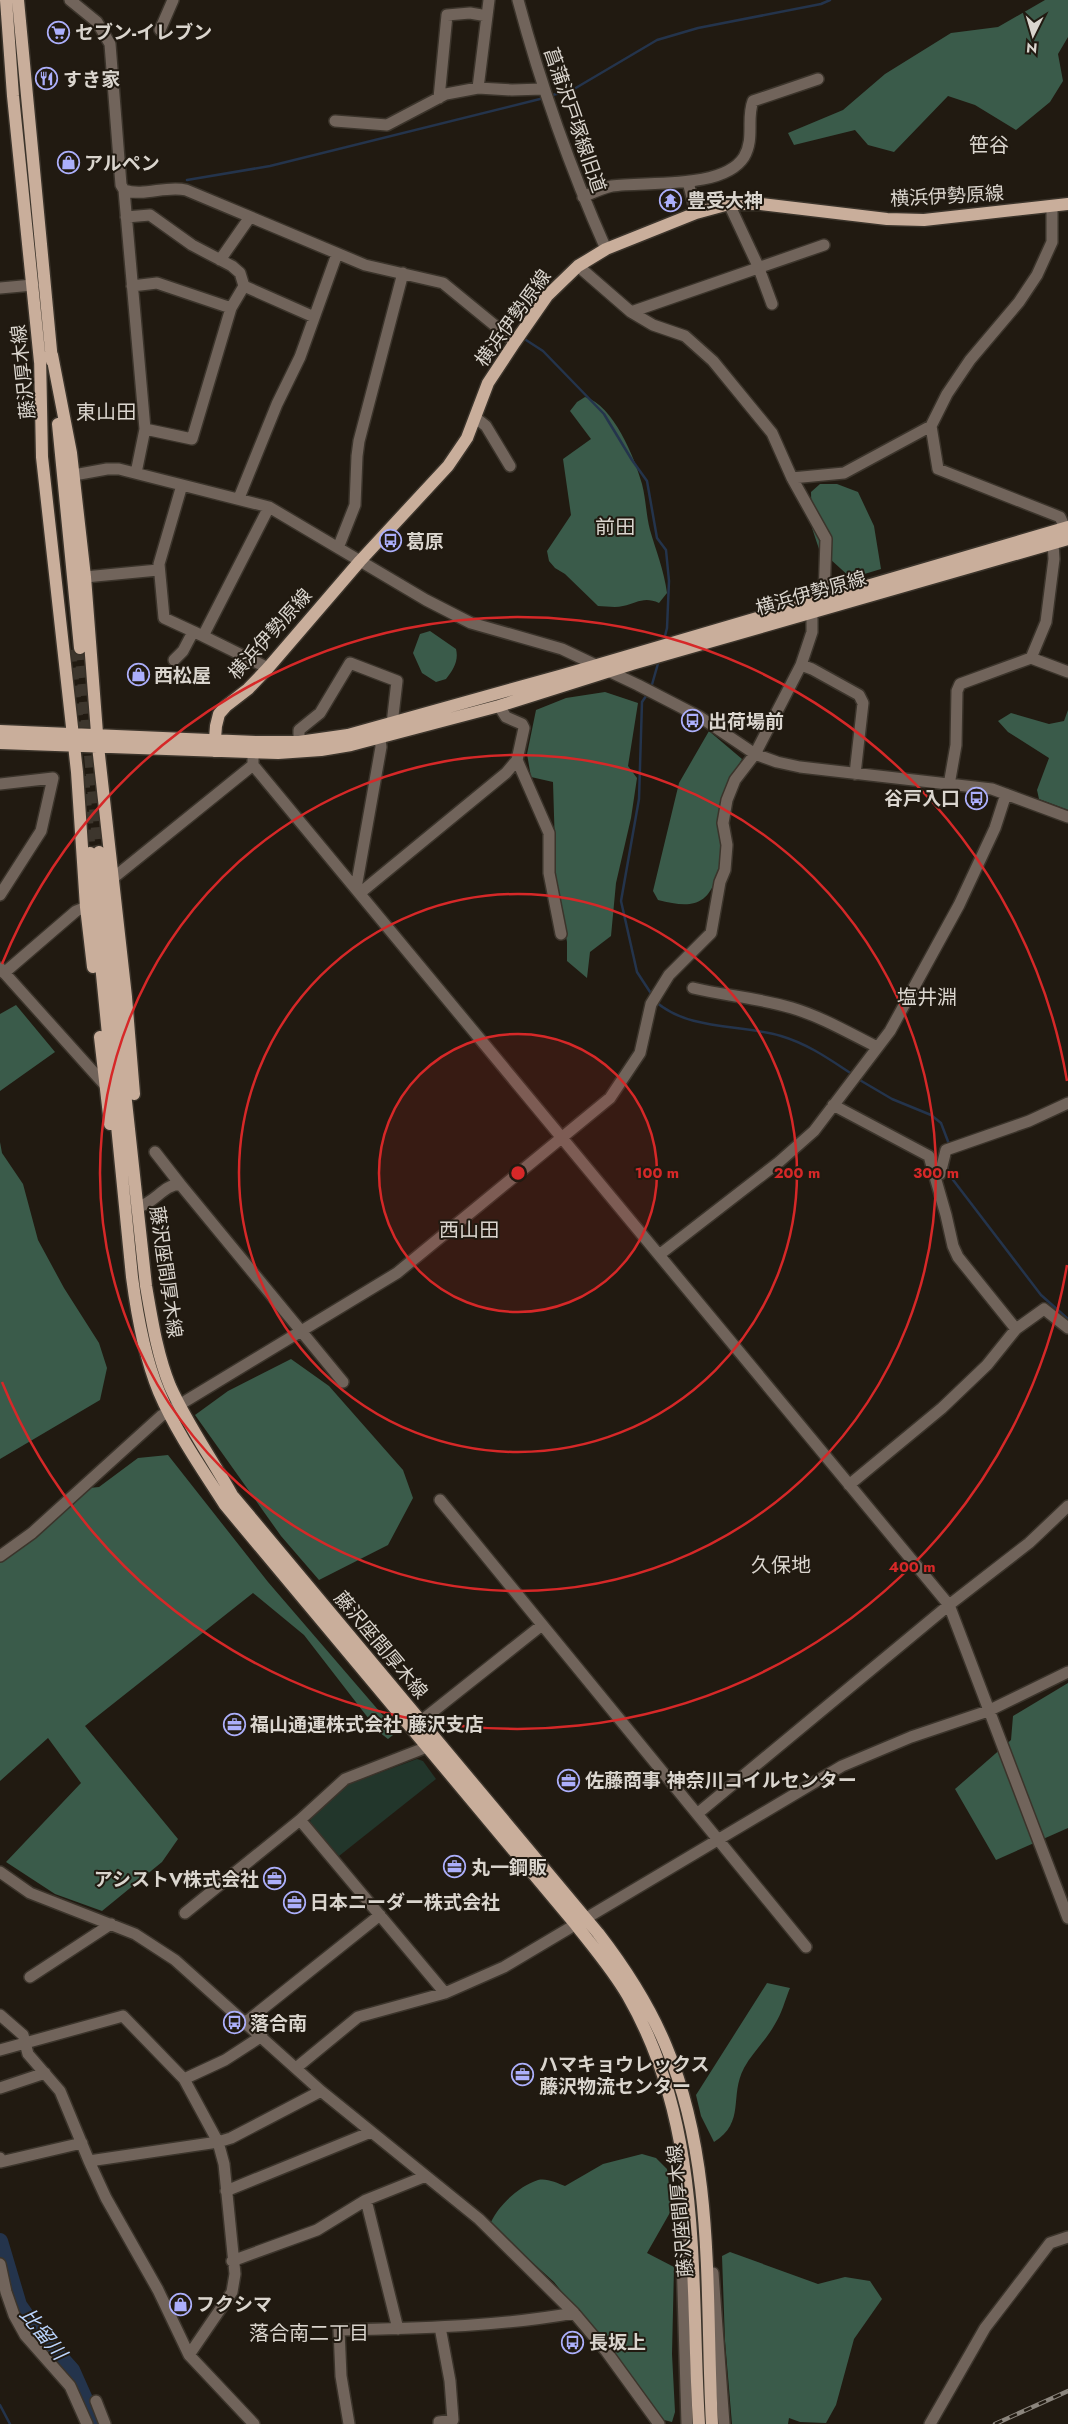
<svg xmlns="http://www.w3.org/2000/svg" width="1068" height="2424" viewBox="0 0 1068 2424" font-family="Jost,'Noto Sans JP',sans-serif">
<style>
.green{fill:#22362b}
.forest{fill:#3a5b4a}
.lines{fill:none;stroke-linecap:round;stroke-linejoin:round}
.stream{stroke:#24344c;stroke-width:2.5}
.river{stroke:#24344c;stroke-width:16}
.major-tunnel{stroke:#3d362d;stroke-width:12;stroke-dasharray:12 6;stroke-linecap:butt}
.minor-casing{stroke:#3b342b;stroke-width:14}
.major-casing{stroke:#3b342b;stroke-width:15}
.minor{stroke:#71645b;stroke-width:11}
.major{stroke:#c9ae9b;stroke-width:12}
.rail-casing{stroke:#8b857d;stroke-width:4.5}
.rail{stroke:#211a11;stroke-width:2.5;stroke-dasharray:8;stroke-linecap:butt}
.ring{fill:none;stroke:#d62828;stroke-width:2.5}
.labels{text-anchor:middle;dominant-baseline:central;stroke-width:4;stroke-linejoin:round;paint-order:stroke}
.poi-label{font-size:19px;font-weight:bold;fill:#dad5ce;stroke:#211a11;text-anchor:start}
.street-label{font-size:19px;fill:#dad5ce;stroke:#211a11}
.neighbourhood-label{font-size:20px;fill:#dad5ce;stroke:#211a11}
.water-label{font-size:20px;font-style:italic;fill:#bbd5fe;stroke:#211a11}
.centre{fill:#d62828;stroke:#211a11;stroke-width:2.5}
.ring-label{font-size:15px;text-anchor:middle;font-weight:bold;fill:#d62828;stroke:#211a11;stroke-width:4;stroke-linejoin:round;paint-order:stroke}
</style>
<rect width="100%" height="100%" fill="#211a11"/>
<path class="green" d="M417,1759L423,1761L436,1779L339,1856L310,1823L311,1815L349,1784Z"/>
<path class="forest" d="M1045,0H1068V37L1058,54L1063,81L1050,102L1016,130L975,105L948,96L894,152L868,145L855,130L794,145L788,133L843,110L885,74L951,33L998,27Z
M585,397C613,405 635,458 642,484C646,499 646,515 650,530C656,551 664,570 667,593L659,603C644,596 637,603 623,606C615,608 606,606 598,606L565,574L555,568L549,561L547,551L571,515L563,459L591,439L570,411L577,402Z
M820,484H837L858,492L874,526L881,569L851,578L819,549L812,528L811,492Z
M430,631L456,649C459,661 453,670 446,679L436,682L422,673L413,653L420,634Z
M605,692L638,703L628,766L637,778L631,818L616,883L611,936L590,952L587,978L567,961V942L556,881L553,782L531,777L527,754L536,710L566,698Z
M1068,710V810L1039,799L1037,790L1049,758L1008,732L998,721L1011,713L1049,724L1064,721Z
M709,731L742,759C728,784 720,800 718,830C718,835 722,839 722,844C723,855 720,868 716,878C706,909 686,907 658,900L653,891L679,783Z
M16,1005L55,1052L0,1091V1014Z
M0,1142L2,1153L23,1184L38,1240L64,1288L99,1343L107,1368L100,1400L0,1459Z
M291,1359L329,1386L403,1470L413,1498L388,1545L319,1580L281,1536L195,1415L228,1391Z
M168,1455L268,1582L392,1726L393,1735L388,1739L379,1732L304,1635L253,1593L85,1726L178,1839L162,1862L102,1911L55,1894L6,1862L81,1783L48,1738L0,1781V1551L79,1489L99,1487L138,1458Z
M1068,1683V1828L996,1860L955,1789L1011,1740L1013,1716Z
M767,1983L790,1988C785,2000 782,2013 775,2024C767,2039 753,2052 744,2068C729,2096 746,2122 714,2142L701,2116L696,2095Z
M642,2154L656,2158L667,2169L672,2209L647,2253L674,2267L672,2354L675,2412L672,2422L664,2420L554,2282L501,2234L491,2222C499,2205 519,2186 538,2180C547,2178 557,2183 565,2186L603,2164Z
M730,2252L818,2284L845,2277L870,2281L882,2299L854,2339L836,2405L826,2423L800,2422L789,2418L788,2424H732L725,2341L722,2256Z"/>
<g class="lines">
<path class="stream" d="M549,96L574,89L657,40L698,28L821,4L830,0
M187,180L270,166L544,98
M526,340L543,351L604,414L632,460L647,481L657,538L666,550L669,581L667,628L664,640
M651,688L659,660
M648,693L642,702L639,799L621,901L637,972L652,995
M656,1002C690,1031 740,1024 781,1036C808,1044 829,1059 852,1074
M858,1079L892,1099L931,1115L941,1123L949,1144
M948,1165L947,1172L1041,1295L1068,1319
M0,2405L10,2424"/>
<path class="river" d="M0,2241L19,2305L38,2332L72,2370L96,2424"/>
<path class="major-tunnel" d="M80,648L99,852
M70,650L80,743
M83,776L90,853"/>
<defs>
<path id="minor" d="M70,0L97,22L110,44L121,185L124,190C144,197 166,185 186,190L365,265L443,283L515,342
M518,0C541,86 570,168 606,249
M160,30L173,0
M478,88L489,0
M439,98L447,15L470,13L487,16
M335,121L387,125L446,94L478,88L512,90L543,89
M688,182L696,213
M124,190L145,429L136,473
M583,197C592,193 602,188 612,186C646,181 723,190 744,157C755,138 746,119 753,101L818,79
M729,204L758,266L772,304
M1052,206V242L1037,275L1019,302L970,360L947,394L931,426L938,469L1060,517L1065,528
M126,217L150,215L192,245L232,266L240,273L244,286L314,317
M220,260L250,217
M578,266L631,312L653,325L685,336L713,361L772,433L792,478L826,539L824,598
M132,286L157,283L231,308
M0,288L33,285
M631,312L824,245
M476,418L486,426L510,466
M145,429L192,439L231,308L244,286
M74,475L107,469H119L269,507L426,600L471,623L562,649L638,685L700,717L755,754L777,762L800,767L992,789L1068,817
M792,478L844,473L931,426
M182,485L159,564L164,618L203,636L269,507
M239,498L277,404L300,357L337,254
M338,548L355,505L357,456L359,441L403,273
M85,577L158,570
M203,636L268,668
M1031,658L1046,622L1054,559L1053,543
M174,660L183,651L193,632
M801,665L812,669L859,695L863,703L855,774
M299,742V730L320,713L350,663L397,681L392,724
M253,752V765L949,1605L1068,1918
M517,760L549,833V873L561,934
M0,784L53,778L41,831L0,895
M949,785L956,745L957,691L960,684L1031,658L1068,672
M112,879L253,765
M356,888L381,747L380,737
M360,893L506,773L517,760L524,728L522,724L506,717L499,706
M0,968L105,1085
M4,973L76,911L86,907
M693,988C726,996 760,998 792,1008C822,1017 849,1033 877,1047
M833,1105L929,1156L946,1215L953,1246L958,1257L1016,1329
M155,1152L180,1184
M934,1175L940,1174L946,1150L1029,1121L1068,1103
M137,1207C154,1204 163,1185 180,1184L343,1382
M659,1255L779,1162L814,1131L890,1031L959,905L995,828L1006,794
M849,1485L942,1408L987,1365L1016,1329L1044,1309L1068,1328
M440,1500L806,1947
M0,1556L32,1533L161,1416L397,1273L610,1098L640,1053L651,1004L669,975L711,933L720,882L725,870L727,845L723,823L727,800L735,780L755,754L801,665L812,632V612
M421,1721L542,1625
M697,1814L949,1605L1029,1543L1068,1506
M300,1820L445,1993
M0,1872L30,1893L135,1934L175,1960L321,2091L479,2219L574,2313L606,2351L659,2424
M185,1913L300,1820L345,1779L427,1747
M30,1977L111,1924
M0,2015L23,2035L28,2054L60,2091L89,2161
M246,2022L380,1915
M0,2050L123,2016L184,2079L218,2142L224,2164L235,2274L232,2292L189,2355
M296,2068L358,2017L445,1993L504,1967L842,1766L911,1737L988,1711L1068,1672
M184,2079L225,2060L262,2036
M0,2088L45,2073
M0,2158L1,2162L82,2143
M226,2191L371,2132
M366,2200L398,2329
M685,2208L682,2256L687,2424
M232,2261L317,2230L366,2200L426,2176
M0,2264L6,2292L14,2315L25,2335L70,2386L87,2424
M713,2273L724,2424
M96,2401L105,2424
M254,2424L189,2355L158,2290L106,2198L89,2161L218,2142L231,2138L321,2091
M349,2424L341,2376L339,2330C417,2328 496,2327 574,2313
M439,2424V2422L453,2420L450,2381L440,2327
M930,2424L985,2328L1050,2243L1068,2237"/>
<path id="major" d="M6,0L13,96L40,362
M18,0L52,361
M40,355L42,457L77,772L86,907L93,967
M52,355L71,453L85,577L98,746L126,997L134,1094
M58,424L80,648
M0,731L256,742H299L348,735L563,675L1068,527
M0,743L278,753L321,750L351,745L499,706L632,664L1068,539
M214,751L216,726L219,714L226,706L248,689L268,668L360,561L448,466L467,438L488,383L515,342L547,296L578,266L606,249L696,213L729,204H761L887,219L924,220L1068,204
M99,852L146,1286C152,1320 157,1354 170,1386C187,1424 212,1459 232,1495L598,1933C625,1968 649,2005 666,2046C716,2164 705,2299 712,2424
M90,853L132,1277C137,1315 144,1356 159,1392C176,1432 202,1469 225,1505L576,1925C594,1948 613,1970 628,1996C704,2128 690,2277 699,2424
M100,1037L110,1124"/>
</defs>
<use href="#minor" class="minor-casing"/>
<use href="#major" class="major-casing"/>
<use href="#minor" class="minor"/>
<use href="#major" class="major"/>
<defs>
<path id="rail" d="M995,2424L1068,2391"/>
</defs>
<use href="#rail" class="rail-casing"/>
<use href="#rail" class="rail"/>
</g>
<circle cx="518" cy="1173" r="139" fill="#d62828" fill-opacity=".12"/>
<g class="ring">
<circle cx="518" cy="1173" r="139"/>
<circle cx="518" cy="1173" r="279"/>
<circle cx="518" cy="1173" r="418"/>
<path d="M1067 1265A557 557 0 0 1 2 1382M2 964A557 557 0 0 1 1067 1081"/>
</g>
<defs>
<symbol id="supermarket-ring" viewBox="-11 -11 22 22"><circle r="9.5" fill="#211a11" stroke="#acaffb" stroke-width="1.5"/><path d="M-6-5.5h2.5l.6 2H6L4.5 2H-2.5L-4.4-4H-6ZM-1.5 3.2a1.3 1.3 0 1 0 .1 0ZM3 3.2a1.3 1.3 0 1 0 .1 0Z" fill="#acaffb"/></symbol>
<symbol id="restaurant-ring" viewBox="-11 -11 22 22"><circle r="9.5" fill="#211a11" stroke="#acaffb" stroke-width="1.5"/><path d="M-5-6h1v4h1v-4h1v4h1v-4h1v5L-1.5 .5V6h-2V.5L-5-1ZM5-6V6H3V1.5H1.5Q1.5-4 5-6Z" fill="#acaffb"/></symbol>
<symbol id="shop-ring" viewBox="-11 -11 22 22"><circle r="9.5" fill="#211a11" stroke="#acaffb" stroke-width="1.5"/><path d="M-5-2.5h2.3a2.7 3.5 0 0 1 5.4 0H5L5.5 6h-11ZM-1.5-2.5h3a1.5 2.3 0 0 0-3 0Z" fill="#acaffb"/></symbol>
<symbol id="temple-ring" viewBox="-11 -11 22 22"><circle r="9.5" fill="#211a11" stroke="#acaffb" stroke-width="1.5"/><path d="M0-6L5-2H3V0L6.5 2.5H4V6H1.5V3h-3V6H-4V2.5H-6.5L-3 0V-2H-5Z" fill="#acaffb"/></symbol>
<symbol id="bus-ring" viewBox="-11 -11 22 22"><circle r="9.5" fill="#211a11" stroke="#acaffb" stroke-width="1.5"/><path d="M-5-6H5V4H4V6H2V4H-2V6H-4V4H-5ZM-3.5-4V0h7V-4ZM-3.5 1.2v1.5H-2V1.2ZM2 1.2v1.5H3.5V1.2Z" fill="#acaffb"/></symbol>
<symbol id="office-ring" viewBox="-11 -11 22 22"><circle r="9.5" fill="#211a11" stroke="#acaffb" stroke-width="1.5"/><path d="M-6-3h4V-5.5h4V-3h4V5H-6ZM-1-4.5V-3h2v-1.5ZM-6 0V1H6V0Z" fill="#acaffb"/></symbol>
</defs>
<g fill-rule="evenodd">
<use href="#supermarket-ring" x="46" y="20" width="25" height="25"/>
<use href="#restaurant-ring" x="34" y="66" width="25" height="25"/>
<use href="#shop-ring" x="56" y="150" width="25" height="25"/>
<use href="#temple-ring" x="658" y="188" width="25" height="25"/>
<use href="#bus-ring" x="378" y="528" width="25" height="25"/>
<use href="#shop-ring" x="126" y="662" width="25" height="25"/>
<use href="#bus-ring" x="680" y="708" width="25" height="25"/>
<use href="#bus-ring" x="964" y="786" width="25" height="25"/>
<use href="#office-ring" x="222" y="1712" width="25" height="25"/>
<use href="#office-ring" x="556" y="1768" width="25" height="25"/>
<use href="#office-ring" x="442" y="1854" width="25" height="25"/>
<use href="#office-ring" x="262" y="1866" width="25" height="25"/>
<use href="#office-ring" x="282" y="1890" width="25" height="25"/>
<use href="#bus-ring" x="222" y="2010" width="25" height="25"/>
<use href="#office-ring" x="510" y="2062" width="25" height="25"/>
<use href="#shop-ring" x="168" y="2292" width="25" height="25"/>
<use href="#bus-ring" x="560" y="2330" width="25" height="25"/>
</g>
<g class="labels">
<g class="poi-label">
<text x="75" y="32">セブン-イレブン</text>
<text x="63" y="79">すき家</text>
<text x="84" y="163">アルペン</text>
<text x="687" y="200">豊受大神</text>
<text x="406" y="541">葛原</text>
<text x="154" y="675">西松屋</text>
<text x="708" y="721">出荷場前</text>
<text x="960" y="798" text-anchor="end">谷戸入口</text>
<text x="250" y="1724">福山通運株式会社 藤沢支店</text>
<text x="585" y="1780">佐藤商事 神奈川コイルセンター</text>
<text x="471" y="1867">丸一鋼販</text>
<text x="259" y="1879" text-anchor="end">アシストV株式会社</text>
<text x="310" y="1902">日本ニーダー株式会社</text>
<text x="250" y="2023">落合南</text>
<text x="539" y="2064">ハマキョウレックス<tspan x="539" dy="22">藤沢物流センター</tspan></text>
<text x="196" y="2304">フクシマ</text>
<text x="589" y="2342">長坂上</text>
</g>
<g class="street-label">
<text transform="translate(575 120) rotate(71)">菖蒲沢戸塚線旧道</text>
<text transform="translate(947 196) rotate(-3)">横浜伊勢原線</text>
<text transform="translate(513 318) rotate(-54)">横浜伊勢原線</text>
<text transform="translate(23 372) rotate(-96)">藤沢厚木線</text>
<text transform="translate(811 593) rotate(-16)">横浜伊勢原線</text>
<text transform="translate(270 634) rotate(-48)">横浜伊勢原線</text>
<text transform="translate(166 1272) rotate(82)">藤沢座間厚木線</text>
<text transform="translate(381 1645) rotate(50)">藤沢座間厚木線</text>
<text transform="translate(680 2211) rotate(-95)">藤沢座間厚木線</text>
</g>
<g class="neighbourhood-label">
<text x="989" y="145">笹谷</text>
<text x="106" y="412">東山田</text>
<text x="615" y="527">前田</text>
<text x="927" y="997">塩井淵</text>
<text x="469" y="1230">西山田</text>
<text x="781" y="1565">久保地</text>
<text x="309" y="2333">落合南二丁目</text>
</g>
<g class="water-label">
<text transform="translate(43 2334) rotate(51)">比留川</text>
</g>
</g>
<circle cx="518" cy="1173" r="8" class="centre"/>
<g class="ring-label">
<text x="657" y="1178">100 m</text>
<text x="797" y="1178">200 m</text>
<text x="936" y="1178">300 m</text>
<text x="912" y="1572">400 m</text>
</g>
<g transform="translate(1033 35) rotate(185)" stroke="#211a11" stroke-width="4" paint-order="stroke">
<path d="M0-4L9 19L0 12L-9 19Z" fill="#dad5ce"/>
<text y="-8" font-size="14" font-weight="bold" text-anchor="middle" fill="#dad5ce">N</text>
</g>
</svg>
